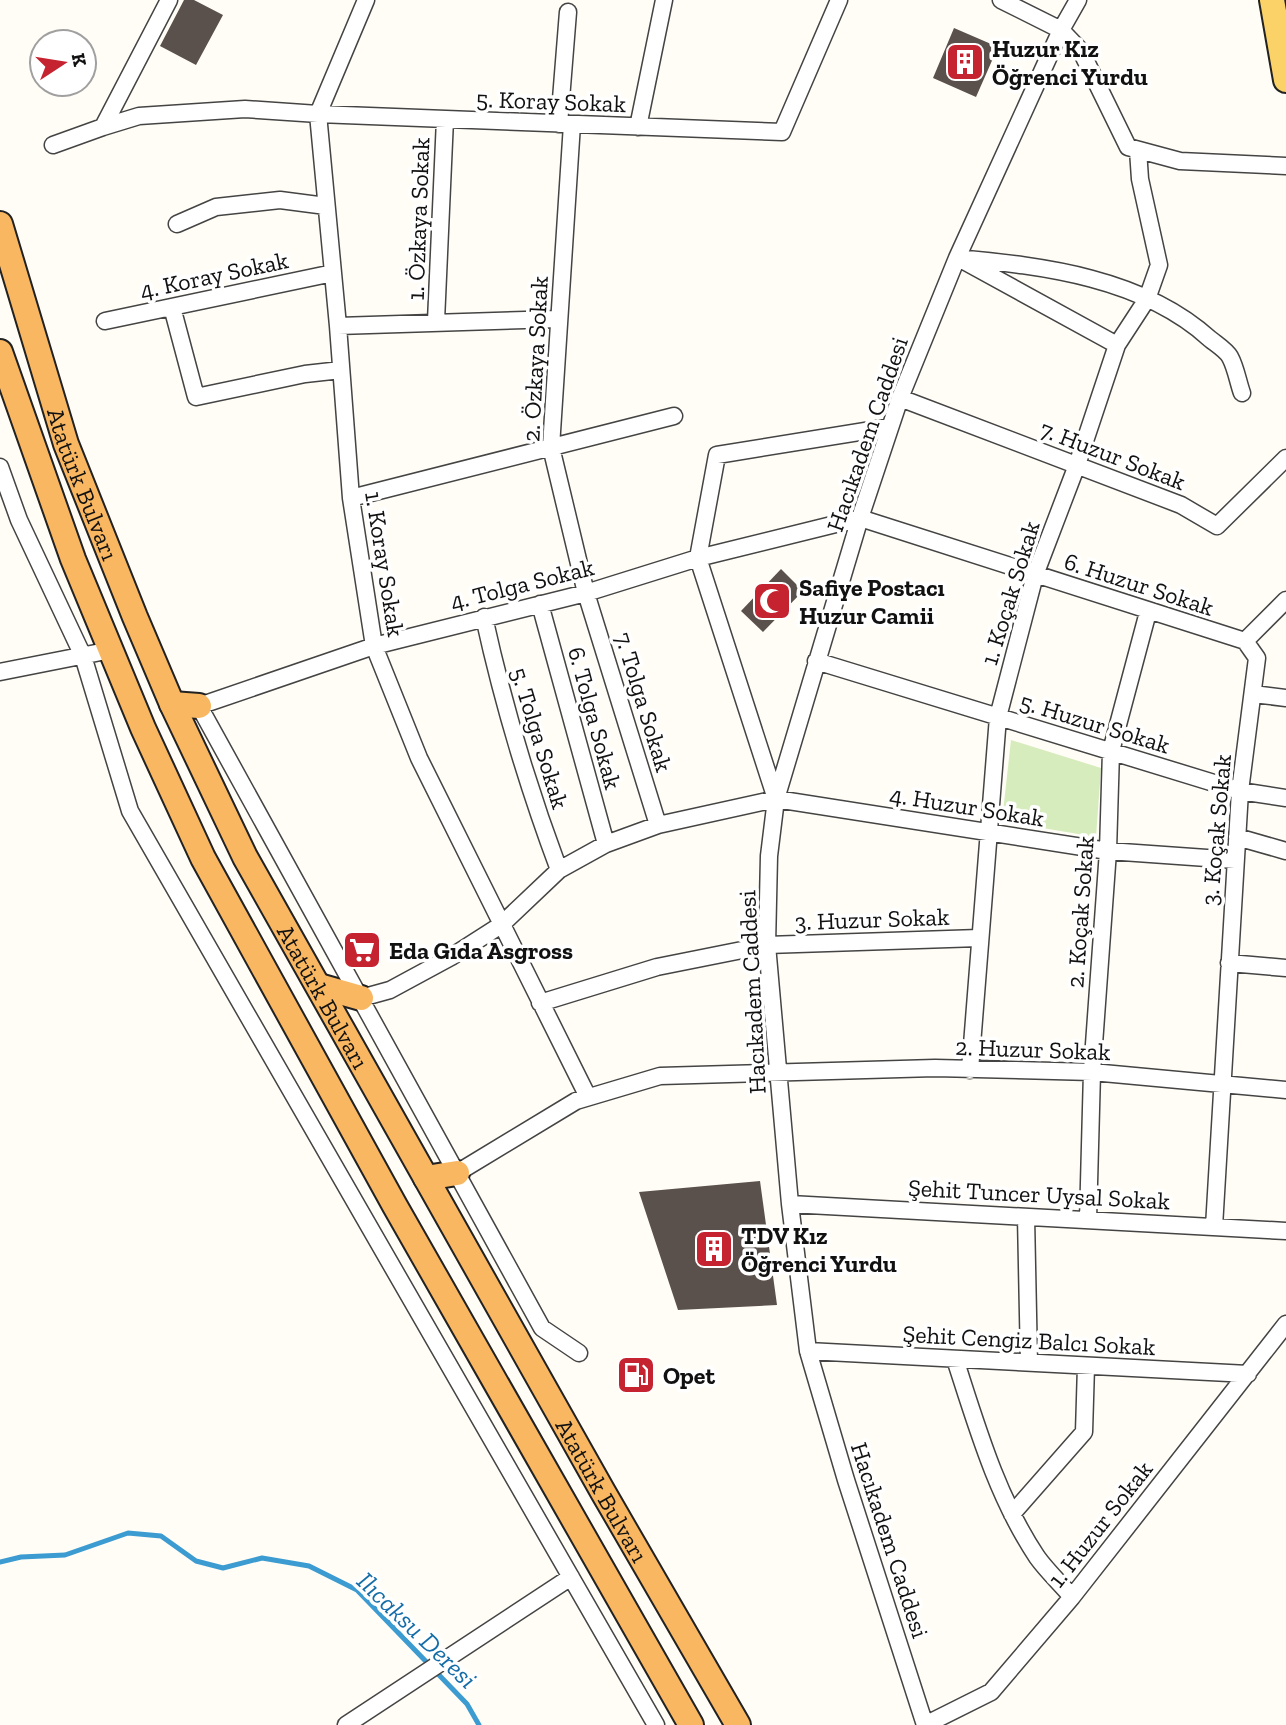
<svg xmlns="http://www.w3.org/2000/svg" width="1286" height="1725" viewBox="0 0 1286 1725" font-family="'Zilla Slab',serif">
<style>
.green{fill:#d6ecbc}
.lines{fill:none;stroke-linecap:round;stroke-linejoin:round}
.stream{stroke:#3c9bd1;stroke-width:5}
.building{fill:#5a514d}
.minor-casing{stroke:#444;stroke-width:19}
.primary-casing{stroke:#222;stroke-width:28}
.trunk-casing{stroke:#222;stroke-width:28}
.minor{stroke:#fff;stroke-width:16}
.primary{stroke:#fbd268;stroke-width:24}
.trunk{stroke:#f9b761;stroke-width:24}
.labels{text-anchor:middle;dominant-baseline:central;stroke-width:7;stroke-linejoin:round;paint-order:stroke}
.poi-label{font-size:24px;font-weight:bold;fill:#111;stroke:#fff;text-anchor:start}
.street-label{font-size:24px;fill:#111;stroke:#fff}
.water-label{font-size:26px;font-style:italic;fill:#156da8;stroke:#fff}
</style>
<rect width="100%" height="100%" fill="#fffdf5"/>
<path class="green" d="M1011,740L1101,768L1096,837L1002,821Z"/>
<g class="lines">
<path class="stream" d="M0,1562L21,1557L65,1555L128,1533L161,1536L196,1561L223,1568L262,1558L309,1566L357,1590L467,1704L479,1725"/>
</g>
<path class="building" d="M184,0H194L223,15L196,65L160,46Z
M954,28L998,47L976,97L933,78Z
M781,569L803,591L763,632L741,611Z
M760,1181L777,1305L678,1310L639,1192Z"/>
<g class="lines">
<defs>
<path id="minor" d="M366,0L318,114L338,326L351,498L374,646L419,758L588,1097
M1001,0L1061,30L1081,51L1128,147L1180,161L1286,166
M559,124L568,12
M572,124L551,447L586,593L658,825
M103,127L139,116L245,109L318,114L782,132L839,0
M638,127L664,0
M53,145L103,127L169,0
M177,224L216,207L280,200L326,206
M957,258C1044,266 1143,278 1210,339C1216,344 1226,350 1230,357C1236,368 1238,382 1242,393
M962,260L1117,345
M172,307L196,397L305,374L341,370
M105,321L333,273
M436,321L445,119
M338,326L559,319
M900,398L1181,505L1217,526L1286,458
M0,467L19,520L83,656L130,811L656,1725
M351,498L674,416
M540,604L606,844
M484,617C503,704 528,787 559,870
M816,661L1240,791L1286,798
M0,672L111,650
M1253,694L1286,698
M776,799L698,558L717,455L890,427
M1237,837L1286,851
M1229,963L1286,968
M361,998L390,990L451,957L501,925L559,870L606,844L658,825L776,799L1108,851L1235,860
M540,1003L657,967L767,945L979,938
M970,1070L998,717L1035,575L1077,465L1117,345L1147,299L1159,265L1140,179L1138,150
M457,1173L576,1101L660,1076L935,1068L1092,1072L1286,1090
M790,1204L1286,1231
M1026,1217L1029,1363
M1088,1220L1092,1072L1108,851L1111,751L1148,612
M1214,1227L1240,791L1257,658L1245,641L1286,600
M808,1351L1248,1374
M579,1353L542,1328L199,706L374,646L586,593L698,558L860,518L1245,641
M955,1359C977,1427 997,1497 1037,1557C1047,1571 1061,1584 1072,1597
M1012,1514L1084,1432L1086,1366
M346,1725L571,1577
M925,1725L846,1480L808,1351L790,1204L767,945L769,856L776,799L860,518L900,398L957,258L1061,30L1078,0
M925,1725L991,1692L1072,1597L1286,1324"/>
<path id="primary" d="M1272,0L1286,80"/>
<g id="trunk">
<path id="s1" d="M0,224L66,444L135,617L172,704L245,857L603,1492L738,1725"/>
<path d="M0,352L73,559L143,728L203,858L395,1206L691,1725"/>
<path d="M172,704L199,706"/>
<path d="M319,986L361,998"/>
<path d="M426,1178L457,1173"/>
</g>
</defs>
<use href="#minor" class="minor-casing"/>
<use href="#primary" class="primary-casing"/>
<use href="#trunk" class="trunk-casing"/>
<use href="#minor" class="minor"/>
<use href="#primary" class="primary"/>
<use href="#trunk" class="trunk"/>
</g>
<defs>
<symbol id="building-square" viewBox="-11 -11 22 22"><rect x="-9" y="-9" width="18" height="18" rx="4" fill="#c62331" stroke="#fff"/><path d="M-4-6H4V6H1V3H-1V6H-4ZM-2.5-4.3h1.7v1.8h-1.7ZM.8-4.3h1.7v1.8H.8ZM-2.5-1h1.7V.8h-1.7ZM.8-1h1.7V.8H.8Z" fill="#fff"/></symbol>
<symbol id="mosque-square" viewBox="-11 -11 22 22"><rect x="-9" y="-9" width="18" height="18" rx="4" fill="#c62331" stroke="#fff"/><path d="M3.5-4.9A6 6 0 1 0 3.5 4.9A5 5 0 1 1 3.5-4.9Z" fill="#fff"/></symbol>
<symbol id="supermarket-square" viewBox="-11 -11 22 22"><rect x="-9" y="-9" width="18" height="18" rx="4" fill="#c62331" stroke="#fff"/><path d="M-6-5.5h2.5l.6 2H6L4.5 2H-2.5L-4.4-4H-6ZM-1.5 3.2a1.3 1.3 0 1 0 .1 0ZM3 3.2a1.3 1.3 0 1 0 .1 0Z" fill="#fff"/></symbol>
<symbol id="fuel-square" viewBox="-11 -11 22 22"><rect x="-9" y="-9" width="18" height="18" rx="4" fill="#c62331" stroke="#fff"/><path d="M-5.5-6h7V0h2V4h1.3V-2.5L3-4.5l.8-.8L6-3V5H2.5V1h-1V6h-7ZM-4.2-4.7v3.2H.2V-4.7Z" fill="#fff"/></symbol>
</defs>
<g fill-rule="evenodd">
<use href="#building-square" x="943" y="40" width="44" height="44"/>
<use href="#mosque-square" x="750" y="579" width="44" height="44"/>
<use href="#supermarket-square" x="340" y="928" width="44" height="44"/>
<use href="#building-square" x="692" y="1227" width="44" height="44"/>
<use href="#fuel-square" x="614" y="1353" width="44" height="44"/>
</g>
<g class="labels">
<g class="poi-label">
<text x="992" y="48">Huzur Kız<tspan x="992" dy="28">Öğrenci Yurdu</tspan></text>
<text x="799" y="587">Safiye Postacı<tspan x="799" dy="28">Huzur Camii</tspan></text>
<text x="389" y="950">Eda Gıda Asgross</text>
<text x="741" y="1235">TDV Kız<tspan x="741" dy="28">Öğrenci Yurdu</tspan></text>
<text x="663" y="1375">Opet</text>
</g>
<g class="street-label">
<text transform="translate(551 101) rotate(2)">5. Koray Sokak</text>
<text transform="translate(418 219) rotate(-88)">1. Özkaya Sokak</text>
<text transform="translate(214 275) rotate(-12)">4. Koray Sokak</text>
<text transform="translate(535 359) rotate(-87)">2. Özkaya Sokak</text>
<text transform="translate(867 434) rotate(-71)">Hacıkadem Caddesi</text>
<text transform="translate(1113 455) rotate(21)">7. Huzur Sokak</text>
<text stroke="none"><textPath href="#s1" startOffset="273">Atatürk Bulvarı</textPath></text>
<text transform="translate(385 564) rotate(81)">1. Koray Sokak</text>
<text transform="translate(522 584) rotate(-14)">4. Tolga Sokak</text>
<text transform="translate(1139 584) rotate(18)">6. Huzur Sokak</text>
<text transform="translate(1010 593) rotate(-73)">1. Koçak Sokak</text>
<text transform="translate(644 702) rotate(73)">7. Tolga Sokak</text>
<text transform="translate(595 718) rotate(75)">6. Tolga Sokak</text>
<text transform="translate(1095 723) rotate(17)">5. Huzur Sokak</text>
<text transform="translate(540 738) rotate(73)">5. Tolga Sokak</text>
<text transform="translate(967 806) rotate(9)">4. Huzur Sokak</text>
<text transform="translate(1216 830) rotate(-85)">3. Koçak Sokak</text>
<text transform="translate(1080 912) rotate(-86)">2. Koçak Sokak</text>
<text transform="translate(872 919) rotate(-2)">3. Huzur Sokak</text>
<text transform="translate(752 992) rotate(-93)">Hacıkadem Caddesi</text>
<text stroke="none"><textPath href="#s1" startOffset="840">Atatürk Bulvarı</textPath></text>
<text transform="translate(1033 1049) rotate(2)">2. Huzur Sokak</text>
<text transform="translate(1039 1194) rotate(3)">Şehit Tuncer Uysal Sokak</text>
<text transform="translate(1029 1340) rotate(3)">Şehit Cengiz Balcı Sokak</text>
<text stroke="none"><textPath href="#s1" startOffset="1407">Atatürk Bulvarı</textPath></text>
<text transform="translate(1100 1524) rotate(-52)">1. Huzur Sokak</text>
<text transform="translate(890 1540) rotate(72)">Hacıkadem Caddesi</text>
</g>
<g class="water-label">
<text transform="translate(417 1630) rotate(44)">Ilıcaksu Deresi</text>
</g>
</g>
<g transform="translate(63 63) rotate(78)"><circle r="33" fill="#ffffff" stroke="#a0a0a0" stroke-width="2"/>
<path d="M0-5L12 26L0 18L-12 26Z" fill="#c62331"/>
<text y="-10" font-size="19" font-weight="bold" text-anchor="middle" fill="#111111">K</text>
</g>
</svg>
